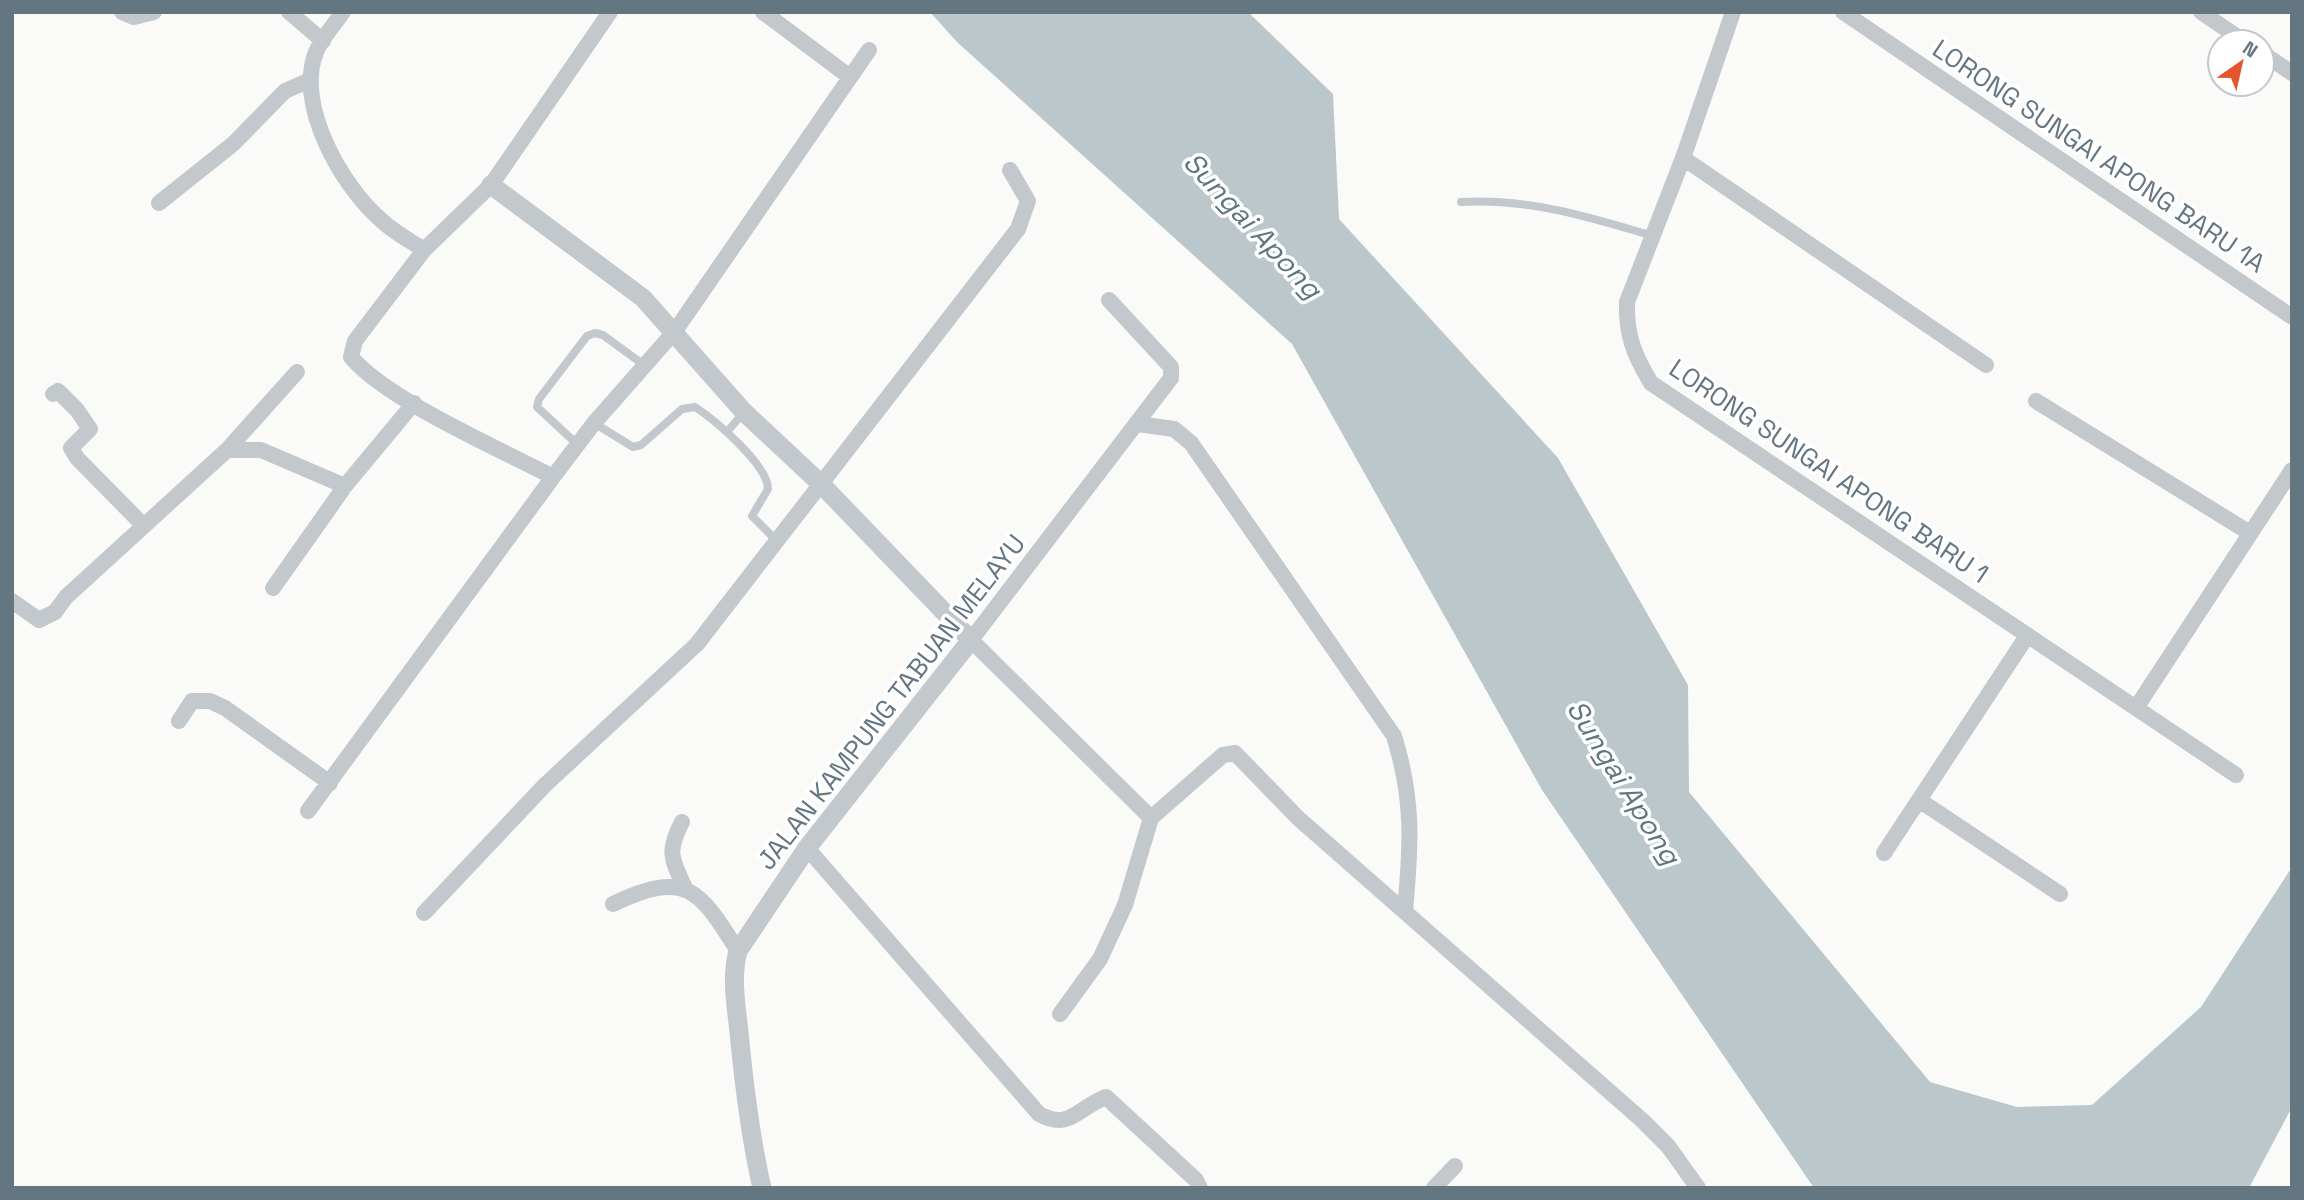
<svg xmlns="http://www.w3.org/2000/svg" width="2304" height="1200" viewBox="0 0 2304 1200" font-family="'Space Grotesk',sans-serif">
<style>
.water{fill:#bbc7cb}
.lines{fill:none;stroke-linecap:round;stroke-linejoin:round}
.service{stroke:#c3c8cc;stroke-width:8}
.minor{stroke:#c3c8cc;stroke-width:16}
.tertiary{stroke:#c3c8cc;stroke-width:19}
.labels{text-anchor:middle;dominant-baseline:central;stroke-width:7;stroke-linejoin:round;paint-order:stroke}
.street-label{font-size:26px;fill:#657683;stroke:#fff}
.water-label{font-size:28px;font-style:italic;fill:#60757c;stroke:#fff}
</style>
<rect width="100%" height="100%" fill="#fafaf8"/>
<path class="water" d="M930,12H1248L1333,94L1339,219L1558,458L1688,685L1689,792L1930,1082L2017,1107L2092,1105L2201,1007L2292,867V1107L2249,1188H1814L1542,790L1292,344L957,42Z"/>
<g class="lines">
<path class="service" d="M1461,202C1527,198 1590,217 1653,236
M594,423L633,447L641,445L682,409L695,407C715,420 768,465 768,489L752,516L777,541
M727,432L743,413
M578,445L537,407L539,399L587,336L595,333L603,335L644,365"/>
<path class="minor" d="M122,12L134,17L154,12
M289,12L323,41
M343,12C334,25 322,38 316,52C295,104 341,185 380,219C392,231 409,240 424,250
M763,12L850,77
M1733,12L1683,158L1627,302C1626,335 1634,355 1651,383L2236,775
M1843,12L2292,317
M2201,12L2245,42
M2262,53L2292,73
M1683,158L1986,365
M159,203L233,144L285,91L310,80
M1109,300L1171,367V378L971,640L1151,818
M53,394L58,391L77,410L90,429L71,448L77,458L144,526
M2036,401L2250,533
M1138,424L1174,429L1191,443L1394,736C1414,800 1411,846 1405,911
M227,450H261L345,486
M553,477C500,449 387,400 351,357L355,341L424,250L491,185L610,12
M273,588L345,486L414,403
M12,601L39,620L55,612L66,597L227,450L297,372
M2136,708L2292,470
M179,721L192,701H210L225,708L330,783
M1919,800L2060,894
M308,811L553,477L594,423L675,331L869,50
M682,822C666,852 672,860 685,888
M807,848L1039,1114C1070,1131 1077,1108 1106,1097L1196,1180L1200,1188
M1884,853L2027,636
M613,904C686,869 699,889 738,951
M424,913L545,785L697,644L1018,229L1028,201L1010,170
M1060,1014L1100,959L1125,905L1151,818L1223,755L1235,753L1298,818L1643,1121L1668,1146L1698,1188
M1434,1188L1455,1166"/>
<path class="tertiary" d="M491,185L643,298L744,412L822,485L971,640L807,848L738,951C731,977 736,1005 739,1032C744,1085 750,1136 762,1188"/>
</g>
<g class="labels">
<g class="street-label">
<text transform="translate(2099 156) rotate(34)">LORONG SUNGAI APONG BARU 1A</text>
<text transform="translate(1829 471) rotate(34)">LORONG SUNGAI APONG BARU 1</text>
<text transform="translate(891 702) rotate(-52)">JALAN KAMPUNG TABUAN MELAYU</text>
</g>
<g class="water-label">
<text transform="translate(1253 225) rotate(47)">Sungai Apong</text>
<text transform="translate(1624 782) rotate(58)">Sungai Apong</text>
</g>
</g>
<rect width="2304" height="1200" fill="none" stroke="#657683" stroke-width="28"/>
<g transform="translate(2241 63) rotate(34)"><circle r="33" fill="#ffffff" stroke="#c1c8cd" stroke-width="2"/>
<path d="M0-5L12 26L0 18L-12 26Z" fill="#e4572e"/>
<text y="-10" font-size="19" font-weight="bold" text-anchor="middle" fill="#657683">N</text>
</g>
</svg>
